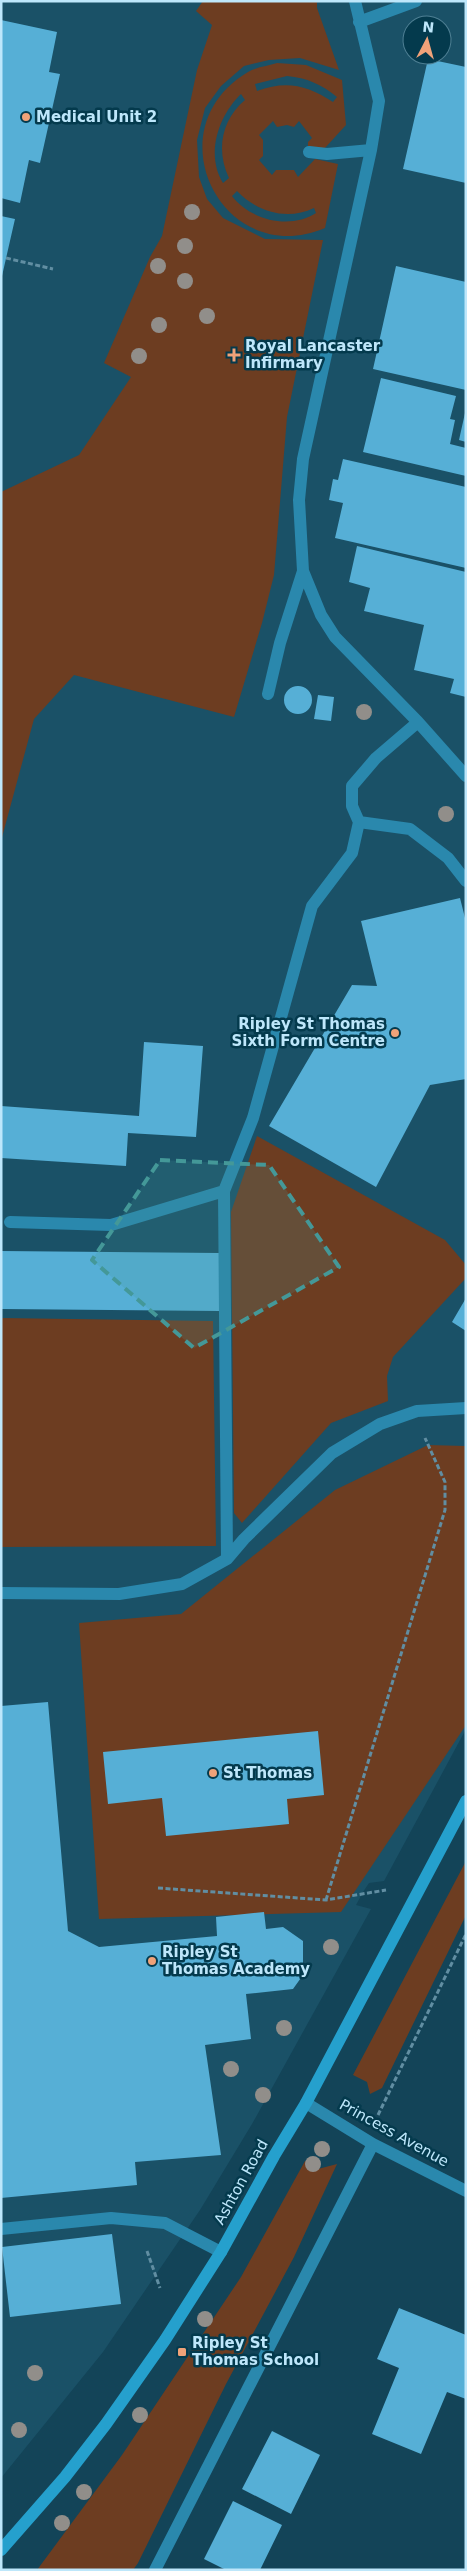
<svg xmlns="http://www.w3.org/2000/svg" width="467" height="2571" viewBox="0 0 467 2571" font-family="'DejaVu Sans',sans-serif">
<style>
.built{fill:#1a5167;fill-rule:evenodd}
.green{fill:#6d3d21;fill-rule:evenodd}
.building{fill:#56afd6}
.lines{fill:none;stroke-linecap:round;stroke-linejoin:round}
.path{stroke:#618ea2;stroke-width:3;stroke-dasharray:5 2.5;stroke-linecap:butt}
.minor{stroke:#2a88ad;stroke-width:12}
.major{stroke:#25a0cd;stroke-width:12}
.tree{fill:#918e8a}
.marked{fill:#449898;fill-opacity:0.2;stroke:#449898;stroke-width:4;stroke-dasharray:10 6;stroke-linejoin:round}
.poi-dot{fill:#f0a279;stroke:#043a4d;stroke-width:2}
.labels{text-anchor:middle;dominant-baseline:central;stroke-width:5;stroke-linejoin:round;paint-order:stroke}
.poi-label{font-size:15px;font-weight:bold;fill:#bee7fb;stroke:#043a4d;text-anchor:start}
.street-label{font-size:15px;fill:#bee7fb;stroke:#043a4d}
</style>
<rect width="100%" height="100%" fill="#134458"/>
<path class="built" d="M1,1H466V1729L384,1881L369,1883L363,1892L356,1905L371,1909L252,2124L200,2210L103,2352L1,2478ZM412,25H442V55H412Z"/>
<path class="green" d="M203,1H317V8L339,70L300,58L269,60L244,66L221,86L205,108L197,140L199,177L207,199L223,218L265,239L323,240L287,417L274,575L262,623L234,717L74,675L34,719L1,841V492L79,455L131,377L104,363L150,257L162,236L197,70L212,25L196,11Z
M277,63L306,65L342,80L346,125L324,149L308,146V142L312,138L299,121L294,127L287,125L277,127L273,121L259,135L263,140V156L259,160L272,175L276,170H294L298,177L315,159L338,164L325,228C224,271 151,130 248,72C256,67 268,66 277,63ZM287,76C307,78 321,84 337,97L333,102C307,85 286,80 257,91L255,84ZM241,94L245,100C221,120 216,151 229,178L223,183C205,154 219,115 241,94ZM237,191C257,212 287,221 314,208L316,213C290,230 250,220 232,196Z
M257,1136L445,1240L466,1265V1278L393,1357L387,1376L388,1401L331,1423L242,1523L234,1513L231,1212Z
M1,1318L213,1321L216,1546L1,1547Z
M428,1445L466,1446V1725L341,1912L99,1919L79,1623L181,1614L335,1490Z
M466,1861V1915L382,2088L370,2094L367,2082L353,2075Z
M305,2161L318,2169L337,2164L294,2257L226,2384L138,2563L133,2570H37L122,2455L241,2277Z"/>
<path class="building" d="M1,20L57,32L49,72L60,74L40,163L29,160L20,203L1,198Z
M428,59L466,67V183L403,169Z
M1,216L15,219L2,276H1Z
M396,266L466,282V390L373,369Z
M381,378L456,396L450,419L455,420L450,444L466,448V476L363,452Z
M465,413H466V442L459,440Z
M343,459L466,487V568L335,538L343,503L329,500L333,479L338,480Z
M357,546L466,572V697L450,693L454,679L414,670L424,625L364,611L370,588L349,582Z
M284 700a14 14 0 1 1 28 0a14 14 0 1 1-28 0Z
M318,695L334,697L331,721L314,719Z
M460,898L466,922V1079L430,1085L376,1187L269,1126L352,985L377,986L361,921Z
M144,1042L203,1046L196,1137L128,1133L126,1166L1,1158V1106L139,1116Z
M1,1251L219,1253L220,1311L1,1309Z
M466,1298V1331L452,1322Z
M48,1702L68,1931L99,1947L217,1936L216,1917L264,1912L266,1929L283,1927L303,1941V1975L293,1989L246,1994L251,2039L205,2045L221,2155L135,2162L137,2185L1,2198V1706Z
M318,1731L324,1795L287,1799L289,1824L166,1836L162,1798L108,1804L103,1752Z
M112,2234L121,2304L10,2317L2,2247Z
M399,2308L466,2335V2399L447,2392L421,2454L372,2434L399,2368L377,2359Z
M272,2431L320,2455L291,2514L242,2489Z
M233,2501L282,2525L260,2570H226L204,2559Z"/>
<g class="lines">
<path class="path" d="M6,258L53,269
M158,1888L326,1900L386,1890
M326,1900L445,1510V1482L425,1438
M378,2115L466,1934
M147,2251L160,2288"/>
<path class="minor" d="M355,1L379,101L371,150L303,459L299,500L303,571L321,615L335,637L418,722L466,776
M359,22L416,1
M309,152L327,154L371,150
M268,694L280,643L303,571
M359,822L410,829L448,858L466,881
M10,1222L111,1225L224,1191
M227,1559L224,1191L253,1118L312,906L352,853L359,822L352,806V786L376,758L418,722
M1,1593L119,1594L182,1584L227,1559L244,1539L332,1453L380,1424L417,1411L466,1408
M306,2103L373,2144L466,2191
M1,2229L111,2218L165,2223L221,2252
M155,2570L373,2144"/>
<path class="major" d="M1,2550L65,2477L106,2424L165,2340L221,2252L274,2156L306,2103L466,1801"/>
</g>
<g class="tree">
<circle cx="192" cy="212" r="8"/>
<circle cx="185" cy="246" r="8"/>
<circle cx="158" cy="266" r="8"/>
<circle cx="185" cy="281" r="8"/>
<circle cx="207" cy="316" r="8"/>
<circle cx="159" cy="325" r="8"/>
<circle cx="139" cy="356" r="8"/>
<circle cx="364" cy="712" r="8"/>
<circle cx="446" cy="814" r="8"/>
<circle cx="331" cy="1947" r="8"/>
<circle cx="284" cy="2028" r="8"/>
<circle cx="231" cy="2069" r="8"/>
<circle cx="263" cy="2095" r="8"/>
<circle cx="322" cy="2149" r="8"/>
<circle cx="313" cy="2164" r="8"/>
<circle cx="205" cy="2319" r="8"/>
<circle cx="35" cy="2373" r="8"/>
<circle cx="140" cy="2415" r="8"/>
<circle cx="19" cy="2430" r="8"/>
<circle cx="84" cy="2492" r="8"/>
<circle cx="62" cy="2523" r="8"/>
</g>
<path class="marked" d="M160,1160L269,1165L339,1267L194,1348L92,1260Z"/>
<g class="poi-dot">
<circle cx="26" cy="117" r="5"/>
<path d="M231.5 347.5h5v5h5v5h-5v5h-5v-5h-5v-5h5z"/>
<circle cx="395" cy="1033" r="5"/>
<circle cx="213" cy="1773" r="5"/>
<circle cx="152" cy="1961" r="5"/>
<rect x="177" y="2347" width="10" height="10" rx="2.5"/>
</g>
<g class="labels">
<g class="poi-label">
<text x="36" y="117">Medical Unit 2</text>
<text x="245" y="346">Royal Lancaster<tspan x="245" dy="17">Infirmary</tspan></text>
<text x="385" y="1024" text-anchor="end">Ripley St Thomas<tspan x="385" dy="17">Sixth Form Centre</tspan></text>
<text x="223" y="1773">St Thomas</text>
<text x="162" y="1952">Ripley St<tspan x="162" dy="17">Thomas Academy</tspan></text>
<text x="192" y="2343">Ripley St<tspan x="192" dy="17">Thomas School</tspan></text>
</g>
<g class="street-label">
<text transform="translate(394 2133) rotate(29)">Princess Avenue</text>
<text transform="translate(241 2182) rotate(-61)">Ashton Road</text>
</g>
</g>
<rect width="467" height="2571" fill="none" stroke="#bee7fb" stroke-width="5"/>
<g transform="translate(427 40) rotate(6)"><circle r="24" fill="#043a4d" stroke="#4e7f93"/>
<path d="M0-4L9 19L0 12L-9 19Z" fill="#f0a279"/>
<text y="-8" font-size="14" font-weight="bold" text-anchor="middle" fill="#bee7fb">N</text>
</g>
</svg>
